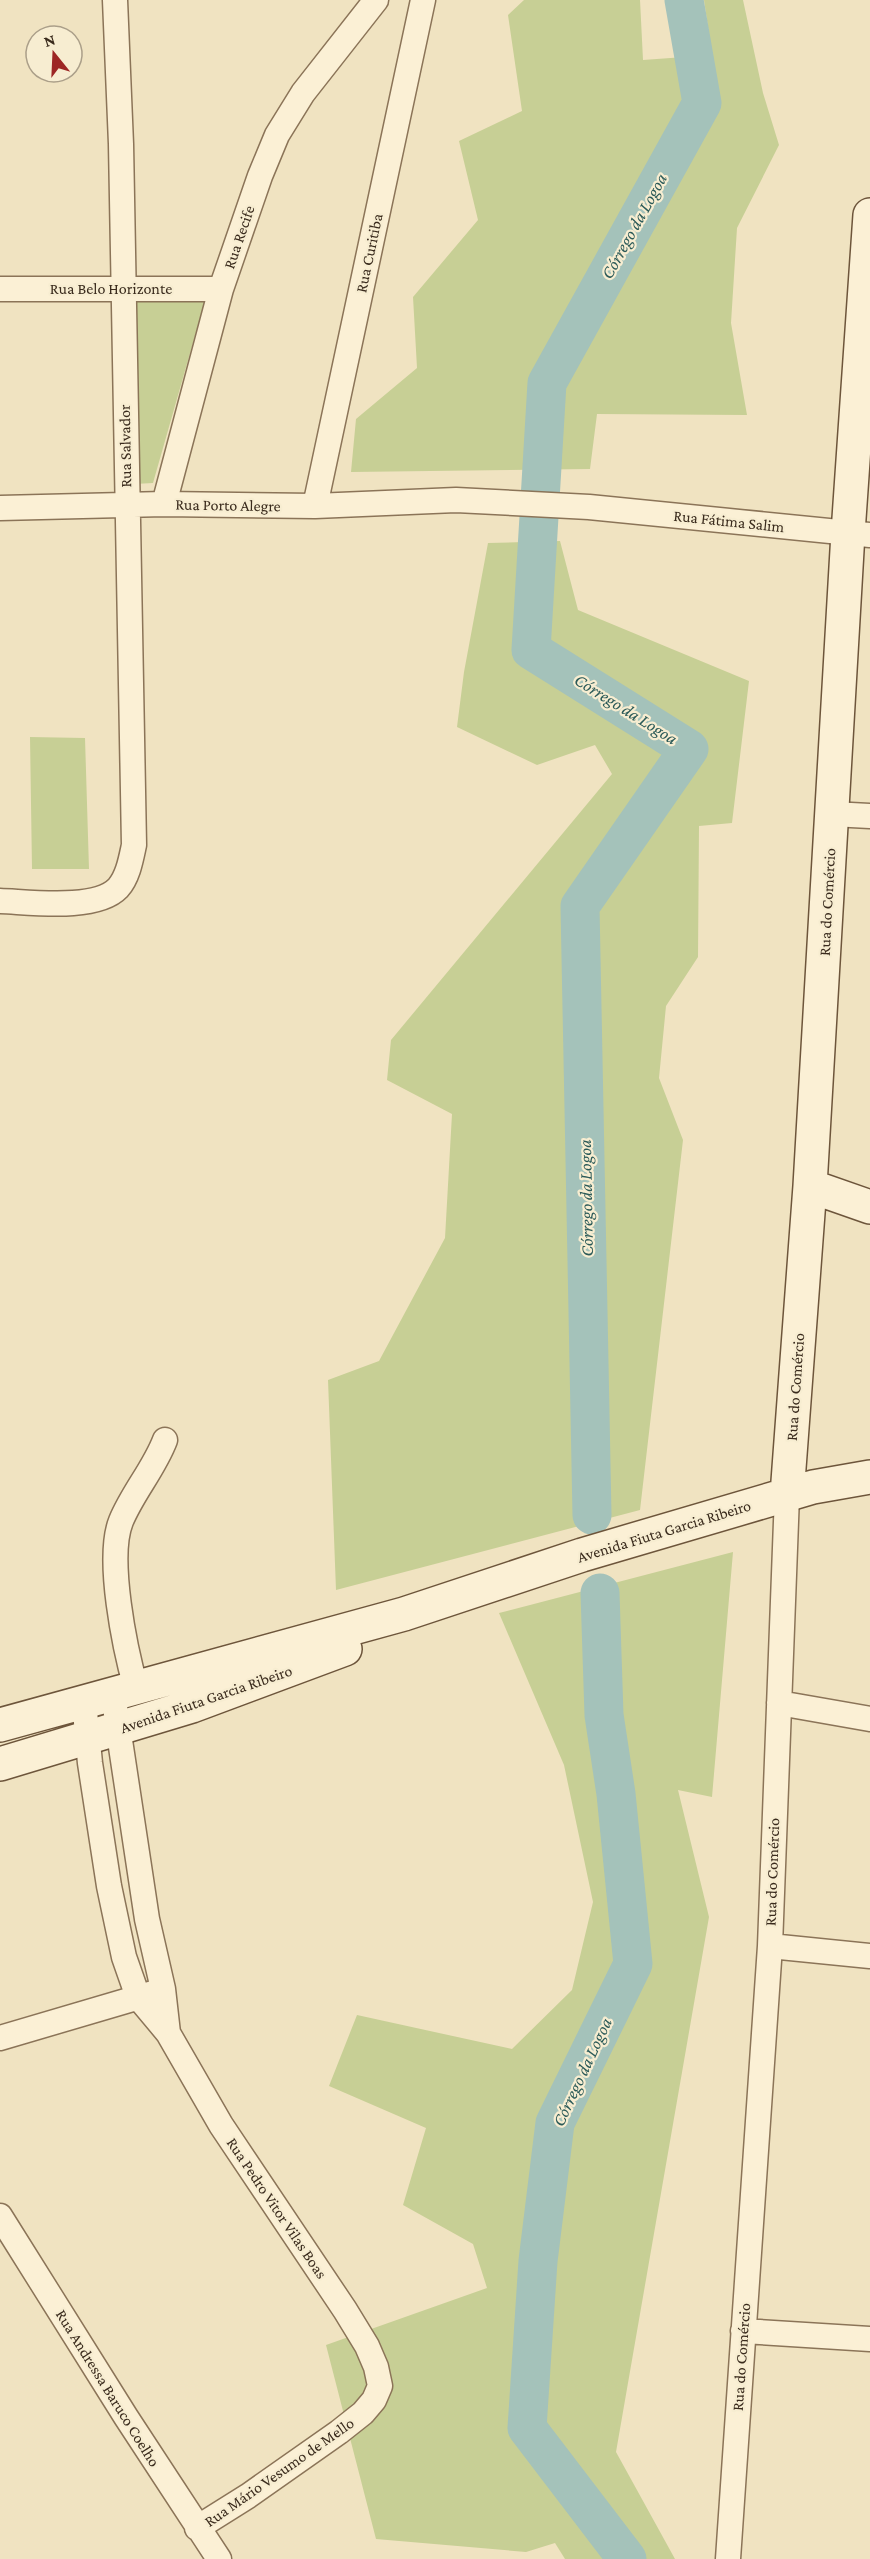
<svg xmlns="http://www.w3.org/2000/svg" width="870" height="2559" viewBox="0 0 870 2559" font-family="'Crimson Pro',serif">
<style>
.green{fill:#c7cf95}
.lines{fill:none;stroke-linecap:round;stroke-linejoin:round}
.river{stroke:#a4c2ba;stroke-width:39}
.street-casing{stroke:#8b7458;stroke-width:27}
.secondary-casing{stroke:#6d553b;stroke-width:36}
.street{stroke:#fbf0d5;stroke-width:24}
.secondary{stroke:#fbf0d5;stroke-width:33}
.labels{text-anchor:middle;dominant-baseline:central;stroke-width:4.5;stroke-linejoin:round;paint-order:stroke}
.street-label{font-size:16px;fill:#3a2b1d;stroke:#f7edd1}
.water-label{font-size:18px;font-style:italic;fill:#2b5a58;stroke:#f7edd1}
</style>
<rect width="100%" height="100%" fill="#f0e3c1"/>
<path class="green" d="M524,0H640L643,60L712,55L704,0H743L763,93L779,145L737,228L731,323L747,415L597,414L590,469L351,472L356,419L417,368L413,297L478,220L459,141L522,111L508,15Z
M134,292L206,297L153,483L135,484Z
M560,541L578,610L749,681L732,823L699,826L698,957L666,1006L659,1078L683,1140L640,1510L336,1590L328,1380L379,1361L445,1238L452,1114L387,1080L391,1040L612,774L595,745L537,765L457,727L464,672L488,543Z
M30,737L85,738L89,869H32Z
M733,1552L712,1797L678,1790L709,1917L616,2452L675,2559H565L555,2543L526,2552L376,2539L326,2345L487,2288L473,2244L403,2205L426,2128L329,2086L357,2015L512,2049L572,1990L593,1902L564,1765L499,1613Z"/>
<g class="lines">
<path class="river" d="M592,1515L580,906L689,749L531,650L547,383L702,103L684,0
M600,1593L604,1715L616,1794L633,1964L555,2123L538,2261L527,2428L627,2559"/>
<defs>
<path id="street" d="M0,289H221
M164,504L221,289L260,176L277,135L303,93L376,0
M315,506L423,0
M0,508L164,504L315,506L456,500L589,507L870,535
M832,814L870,816
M0,901C30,902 96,911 118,888C128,877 131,859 134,845L121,144L115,0
M136,1688C125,1649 106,1558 121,1521C133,1492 154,1469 165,1440
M113,1694L147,1919L163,1989L168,2033
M84,1702L90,1763L109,1886L124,1957L138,1997L168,2033L221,2125L345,2310L367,2346L376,2367L380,2386L374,2400L363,2413L339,2432L248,2496L197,2528
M779,1703L870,1719
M770,1946L870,1956
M0,2038L153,1993
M0,2216L126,2417L219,2559
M743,2331L870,2339
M728,2559L770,1946L787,1495"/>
<path id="secondary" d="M810,1186L870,1207
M787,1495L810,1186L848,533L870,215
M0,1725L404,1614L582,1555L813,1487L870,1477
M0,1764L192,1706L345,1649"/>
</defs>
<use href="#street" class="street-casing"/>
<use href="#secondary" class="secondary-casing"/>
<use href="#street" class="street"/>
<use href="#secondary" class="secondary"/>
</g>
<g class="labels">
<g class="street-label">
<text transform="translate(239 237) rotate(-71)">Rua Recife</text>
<text transform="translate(369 253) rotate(-78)">Rua Curitiba</text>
<text x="111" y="288">Rua Belo Horizonte</text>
<text transform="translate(125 446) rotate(-91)">Rua Salvador</text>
<text transform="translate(228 505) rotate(1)">Rua Porto Alegre</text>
<text transform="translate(729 521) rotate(6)">Rua Fátima Salim</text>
<text transform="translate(827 902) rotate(-87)">Rua do Comércio</text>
<text transform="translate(795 1387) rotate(-86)">Rua do Comércio</text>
<text transform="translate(664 1531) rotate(-17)">Avenida Fiuta Garcia Ribeiro</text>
<text transform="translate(206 1699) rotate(-19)">Avenida Fiuta Garcia Ribeiro</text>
<text transform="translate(772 1872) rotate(-88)">Rua do Comércio</text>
<text transform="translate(277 2208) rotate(56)">Rua Pedro Vitor Vilas Boas</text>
<text transform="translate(741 2357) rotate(-86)">Rua do Comércio</text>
<text transform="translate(108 2388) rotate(58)">Rua Andressa Baruco Coelho</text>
<text transform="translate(279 2472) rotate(-35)">Rua Mário Vesumo de Mello</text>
</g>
<g class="water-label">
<text transform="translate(634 226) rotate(-61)">Córrego da Logoa</text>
<text transform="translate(626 709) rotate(32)">Córrego da Logoa</text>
<text transform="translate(586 1198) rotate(-91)">Córrego da Logoa</text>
<text transform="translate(582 2072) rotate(-65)">Córrego da Logoa</text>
</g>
</g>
<g transform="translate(54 54) rotate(342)"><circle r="28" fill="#f7edd1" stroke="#ab9f89" stroke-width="1.5"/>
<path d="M0-4.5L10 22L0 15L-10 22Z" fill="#9d2624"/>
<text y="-9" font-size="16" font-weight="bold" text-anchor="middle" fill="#3a2b1d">N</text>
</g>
</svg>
